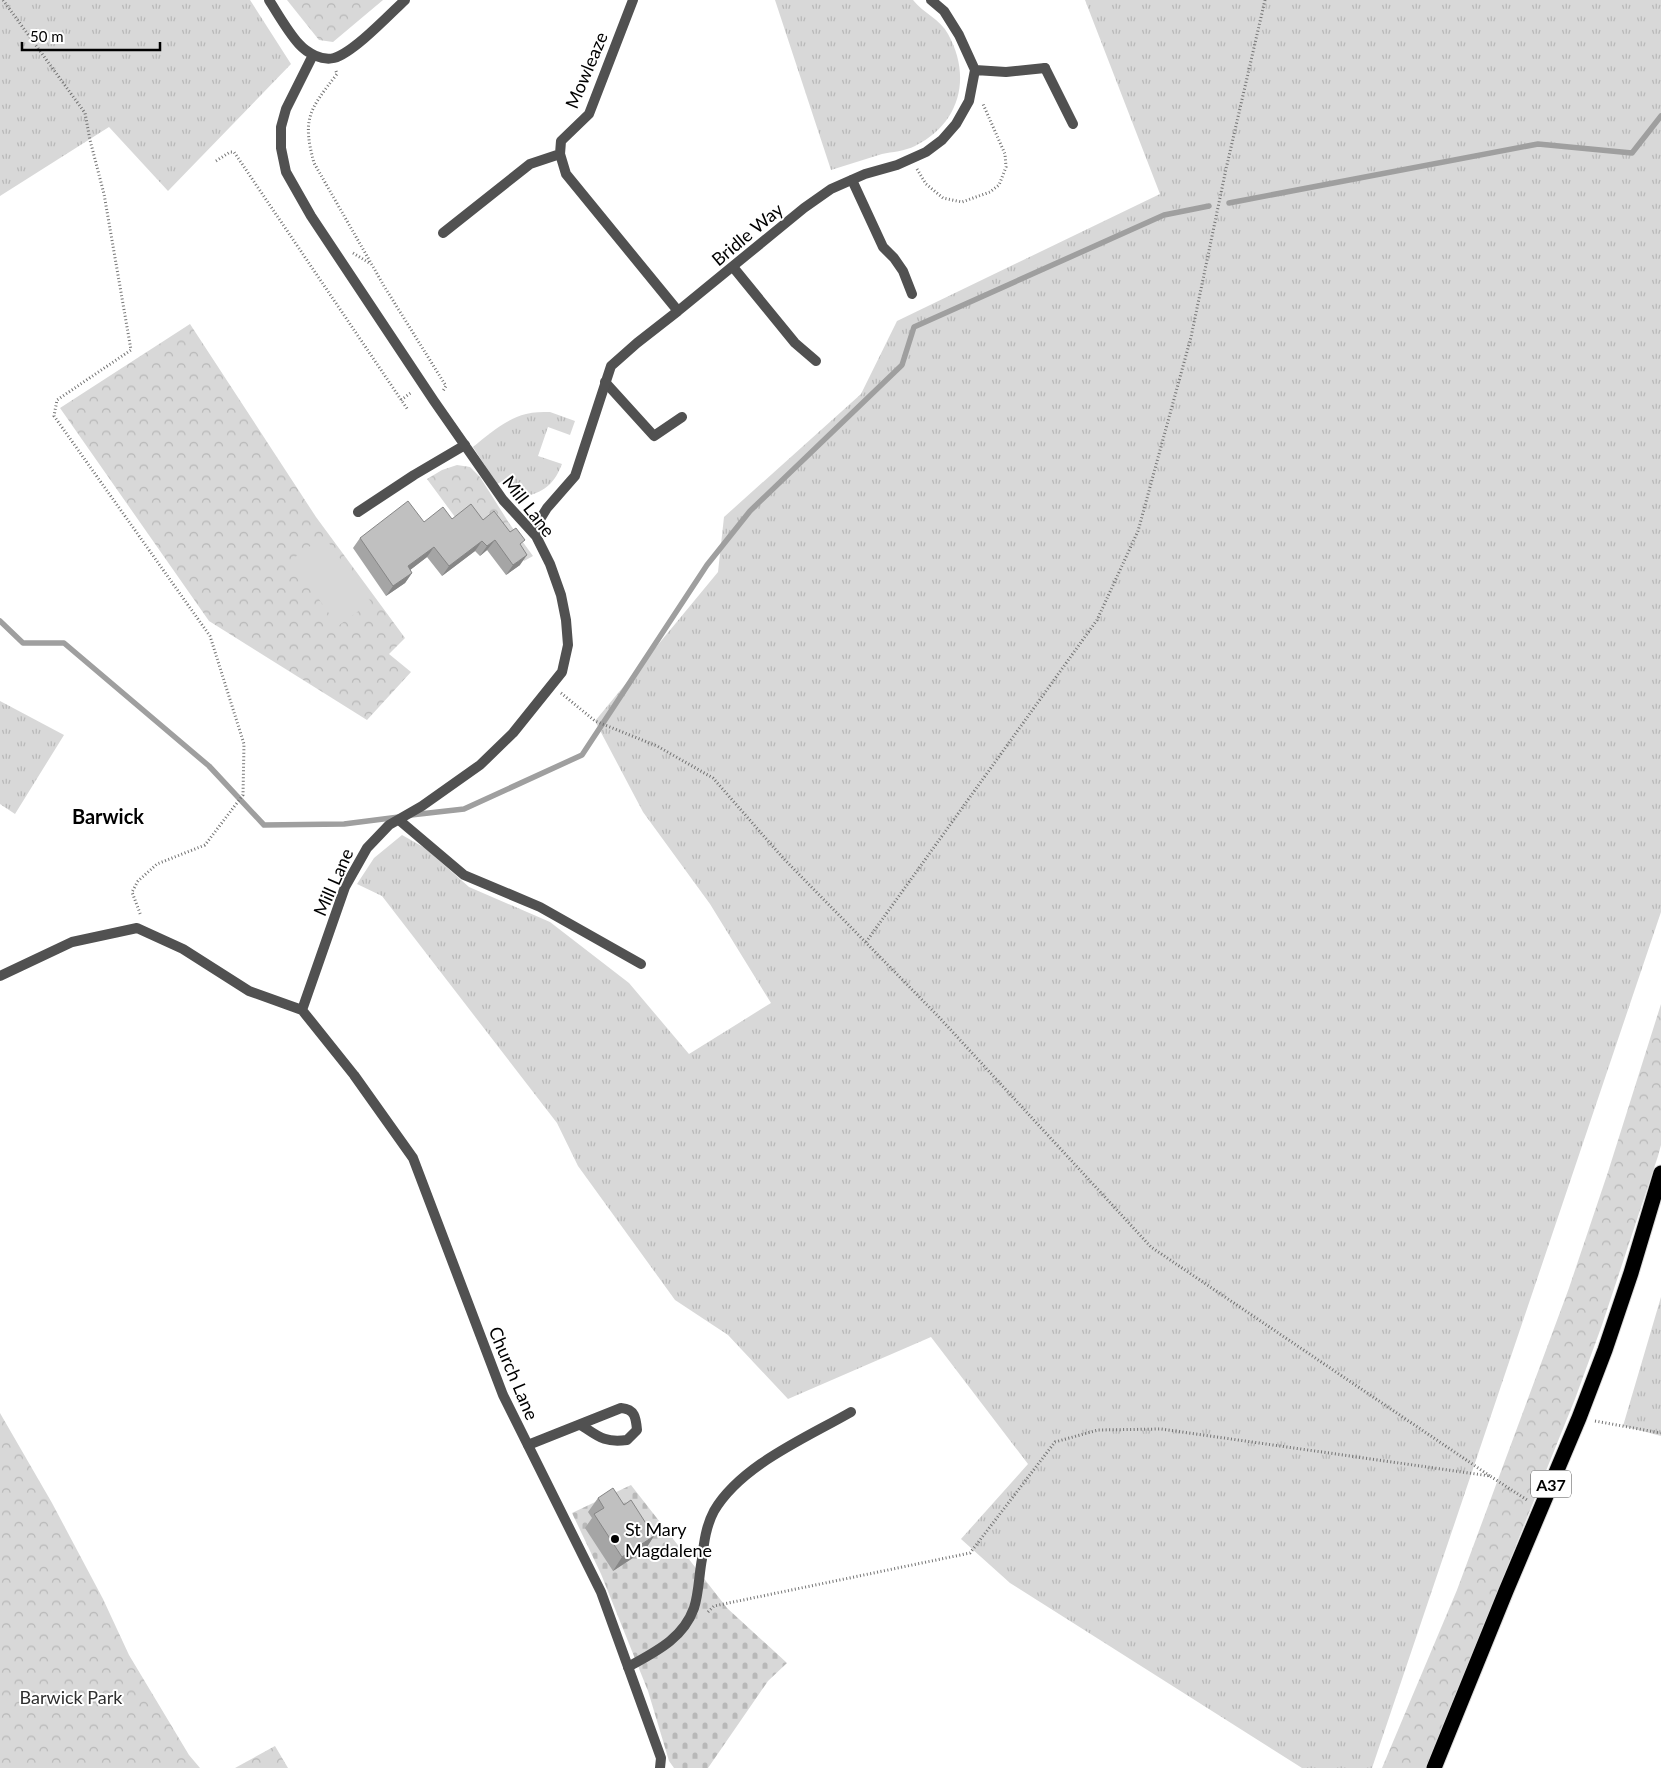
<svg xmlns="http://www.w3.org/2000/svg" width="1661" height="1768" viewBox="0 0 1661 1768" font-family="Lato,sans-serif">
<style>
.grass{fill:url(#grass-tufts)}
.forest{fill:url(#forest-crowns)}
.cemetery{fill:url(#cemetery-stones)}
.garden{fill:#d8d8d8}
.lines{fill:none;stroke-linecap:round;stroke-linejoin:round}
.stream{stroke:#9f9f9f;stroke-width:5.5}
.highway-casing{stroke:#dbdbdb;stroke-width:17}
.path{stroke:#737373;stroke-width:3;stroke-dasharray:1 2.5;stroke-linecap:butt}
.lane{stroke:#515151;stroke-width:10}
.street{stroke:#515151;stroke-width:10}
.highway{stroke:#000;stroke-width:15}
.wall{fill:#a5a5a5}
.shaded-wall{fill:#868686}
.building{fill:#c0c0c0;stroke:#868686}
.poi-dot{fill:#000;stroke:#fff;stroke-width:2}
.labels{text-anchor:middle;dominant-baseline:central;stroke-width:4;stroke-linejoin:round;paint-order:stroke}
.shield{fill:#fff;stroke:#4c4c4c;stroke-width:1}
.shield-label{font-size:16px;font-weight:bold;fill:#000}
.street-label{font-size:18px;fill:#000;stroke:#fff}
.poi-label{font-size:18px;fill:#000;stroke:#fff;text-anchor:start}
.park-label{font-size:18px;fill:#2f2f2f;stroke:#fff}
.quarter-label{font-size:20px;font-weight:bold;fill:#000;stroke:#fff}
</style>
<defs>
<pattern id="grass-tufts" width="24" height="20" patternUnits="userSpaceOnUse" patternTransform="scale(1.25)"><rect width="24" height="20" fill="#d8d8d8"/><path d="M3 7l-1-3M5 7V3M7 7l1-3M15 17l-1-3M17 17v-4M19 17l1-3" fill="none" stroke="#b8b8b8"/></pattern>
<pattern id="forest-crowns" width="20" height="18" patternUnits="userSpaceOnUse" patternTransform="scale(1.25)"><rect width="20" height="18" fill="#d8d8d8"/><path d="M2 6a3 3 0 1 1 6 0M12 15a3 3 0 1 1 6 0" fill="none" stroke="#b8b8b8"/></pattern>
<pattern id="cemetery-stones" width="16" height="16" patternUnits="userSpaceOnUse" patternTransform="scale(1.25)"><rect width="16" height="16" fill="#d8d8d8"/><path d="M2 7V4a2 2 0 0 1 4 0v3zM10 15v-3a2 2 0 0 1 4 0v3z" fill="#b8b8b8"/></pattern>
</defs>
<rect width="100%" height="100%" fill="#fff"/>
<path class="grass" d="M0,0H250L291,64L168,191L109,127L0,196Z
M775,0H913C923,13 940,19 948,34C972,77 960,124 915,146C905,151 892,152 882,154C865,159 848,165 831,170Z
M1085,0H1661V912L1372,1768H1302L1010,1583L961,1539L1028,1464L931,1337L788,1399L728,1335L675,1300L578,1166L557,1123L382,896L357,884L374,858L402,835L425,848L469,887L550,922L629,983L689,1054L771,1003L710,904L643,812L595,721L718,572L724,517L861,394L897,321L1160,194Z
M550,412L575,421L570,435L548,427L538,456L562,464C555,482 546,491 527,496L507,486L503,481L497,484L473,447C489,434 506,419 526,414C534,412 542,412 550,412Z
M0,701L64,735L15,814L0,804Z
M1661,1297V1436L1623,1426Z"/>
<path class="forest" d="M287,0H383L333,42L319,40Z
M190,324L316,517L405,638L389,654L411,672L367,720L209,621L60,408Z
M457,465L470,467L480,477L509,523L533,556L524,561L507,536L455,517L427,479L442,470Z
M1661,1004V1145L1658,1156L1602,1325L1575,1399L1426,1768H1382L1457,1590L1569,1288L1608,1172Z
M0,1413L52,1503L103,1599L129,1655L189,1755L200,1768H0Z
M275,1746L288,1768H235Z"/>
<path class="cemetery" d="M631,1485L727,1608L787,1663L768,1681L708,1768H674L669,1761L648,1691L601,1574L572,1513Z"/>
<path class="garden" d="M324,536L371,602L338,626L291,560Z"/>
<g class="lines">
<path class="stream" d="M1229,203L1538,144L1632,153L1661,116
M0,621L23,643H64L209,766L264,825L344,824L399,817
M411,815L464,809L582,755L707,565L750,511L902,365L914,327L1164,215L1209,206"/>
<defs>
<path id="highway" d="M1434,1768L1506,1591L1579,1418L1605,1350L1631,1273L1661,1173"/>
</defs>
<use href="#highway" class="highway-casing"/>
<path class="path" d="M3,0L85,113L90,140L104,194L131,350L57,400L54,416L210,636L244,744L243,795L205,845L157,864L138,881L132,892L141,916
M336,71L337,74C309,110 302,119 314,163L384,286L446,386L443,391
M216,161L230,152H234L408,410
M917,169L926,184L943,198L962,202L990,192L999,185L1006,167L1005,154L983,104
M353,253L371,264
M401,400L412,392
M561,693L595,721L657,746L713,778L783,858L937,1015L1151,1247L1490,1476
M866,942L1097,620L1138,531L1191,337L1226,169L1265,0
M1595,1421L1661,1433
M708,1612L714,1606L970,1553L1055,1442L1098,1430L1161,1429L1490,1476L1527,1500"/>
<path class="lane" d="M1045,68L1073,124
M852,180L883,247L894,258L903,271L912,294
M733,267L795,343L816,361
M605,382L654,436L682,417
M358,512L414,475L465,445
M399,820L464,875L540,907L641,964
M528,1445L621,1408C635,1409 636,1418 637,1430L627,1440C605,1443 599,1437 581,1425
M628,1667C655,1652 683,1639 694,1608C699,1593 699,1574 702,1559C704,1542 706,1526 714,1511C741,1465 806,1438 851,1412"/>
<path class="street" d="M269,0C278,14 288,32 299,44C307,53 322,61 334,58C353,53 389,15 405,0
M975,70L1006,72L1045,68
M560,154L566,174L678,311
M443,233L530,164L560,154L561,141L589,114L633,0
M536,536L539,521L547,508L575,476L611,366L637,343L678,311L804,208L831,189L865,174L897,165L926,152L942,140L956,124L969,101L975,70L959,35L944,11L931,0
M0,976L72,942L137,928L183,949L249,991L302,1010
M302,1010L345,887L367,848L389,825L422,806L480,765L513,733L562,672L568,645L566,620L561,595L550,564L536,536L503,500L434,401L311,216L286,172L281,148V127L286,109L313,55
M302,1010L354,1075L413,1158L503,1395L601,1592L661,1758L660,1768"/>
<use href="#highway" class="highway"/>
</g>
<path class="wall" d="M452,519L483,520L520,565L506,575L487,550L480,556L475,551L442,576L427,557L410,570L412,573L405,583L386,596L353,548L360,538L424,522Z
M598,1498L624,1505L654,1536L645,1550L613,1571L585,1528L592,1518L588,1512Z"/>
<path class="shaded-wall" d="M495,540L487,550L480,556L487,546Z
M482,541L475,551L442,576L449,566Z
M434,547L427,557L401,577L408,566Z
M527,555L520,565L506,575L513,565Z
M412,573L405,583L386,596L393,586Z
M654,1536L645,1550L613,1571L622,1557Z"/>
<path class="building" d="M408,501L424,522L443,507L452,519L471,504L483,520L494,511L510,532L516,528L525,540L520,544L527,555L513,565L495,540L487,546L482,541L449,566L434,547L408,566L412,573L393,586L360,538Z
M613,1488L624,1505L631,1500L654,1536L622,1557L594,1514L604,1508L598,1498Z"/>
<circle class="poi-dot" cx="615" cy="1539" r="5"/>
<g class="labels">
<rect class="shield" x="1531" y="1470.5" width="40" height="27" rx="4"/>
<g class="shield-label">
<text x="1551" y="1484">A37</text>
</g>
<g class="street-label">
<text transform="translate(586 70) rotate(-67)">Mowleaze</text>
<text transform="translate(747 234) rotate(-40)">Bridle Way</text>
<text transform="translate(529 506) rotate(52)">Mill Lane</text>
<text transform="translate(333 882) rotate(-66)">Mill Lane</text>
<text transform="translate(514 1373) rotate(67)">Church Lane</text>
</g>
<g class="poi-label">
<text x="625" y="1529">St Mary<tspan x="625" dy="21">Magdalene</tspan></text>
</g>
<g class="park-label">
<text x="71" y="1697">Barwick Park</text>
</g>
<g class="quarter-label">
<text x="108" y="816">Barwick</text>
</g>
</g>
<path d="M22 42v8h138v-8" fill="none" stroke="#000000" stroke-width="2.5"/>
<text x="30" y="42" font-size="15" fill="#000000" stroke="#ffffff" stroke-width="4" paint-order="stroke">50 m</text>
</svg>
